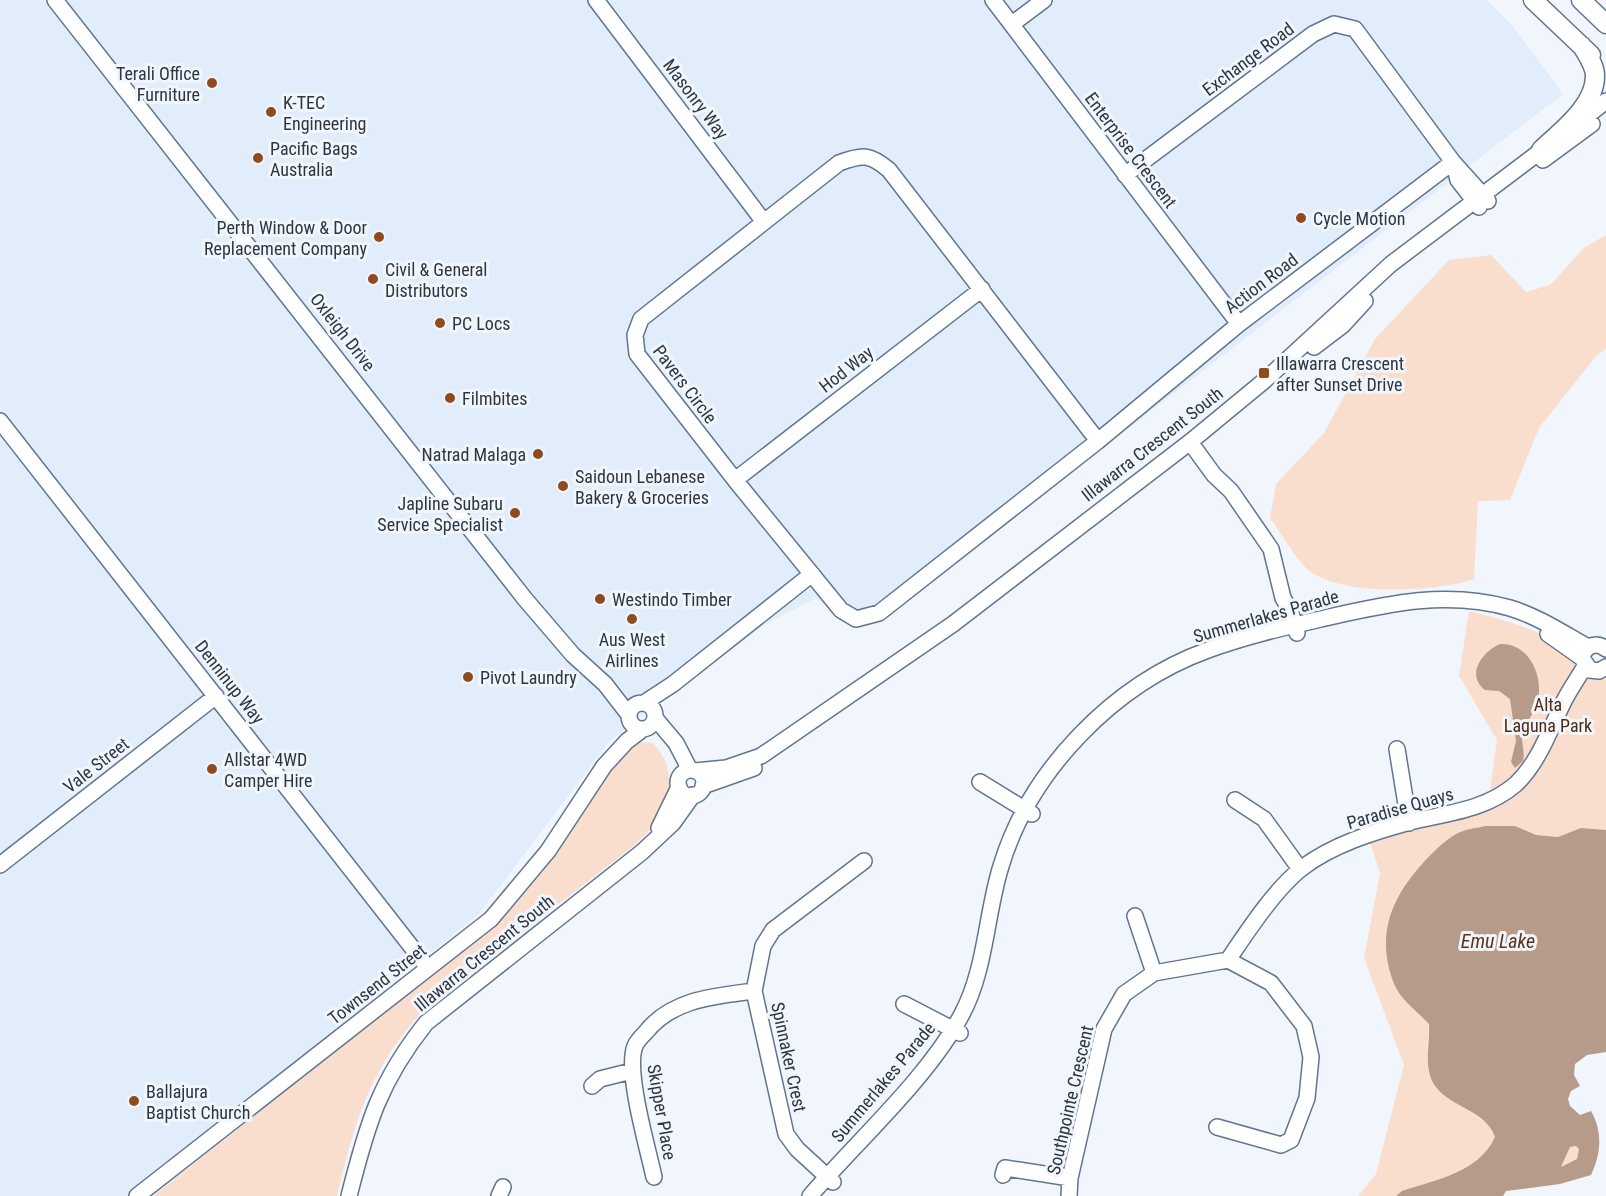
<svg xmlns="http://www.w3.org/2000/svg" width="1606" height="1196" viewBox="0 0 1606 1196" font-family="'Roboto Condensed',sans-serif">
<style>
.built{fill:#e2edfc}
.green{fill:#f9dece}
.water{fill:#b69a8a;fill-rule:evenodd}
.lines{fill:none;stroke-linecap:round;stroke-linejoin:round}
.minor-casing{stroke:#617590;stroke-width:18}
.major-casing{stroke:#617590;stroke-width:21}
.minor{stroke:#fff;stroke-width:15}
.major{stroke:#fff;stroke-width:18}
.poi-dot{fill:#8f4b1d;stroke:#f1f6fc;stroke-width:2}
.labels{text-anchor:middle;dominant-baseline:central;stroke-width:6;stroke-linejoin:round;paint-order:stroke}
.street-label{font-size:18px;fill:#2d3641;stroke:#f1f6fc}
.poi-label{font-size:18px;fill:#2d3641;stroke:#f1f6fc;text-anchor:start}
.park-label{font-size:18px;fill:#522a0f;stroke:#f1f6fc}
.water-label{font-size:20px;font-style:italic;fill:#5d341a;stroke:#f1f6fc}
</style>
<rect width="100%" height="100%" fill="#f1f6fc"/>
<path class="built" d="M0,0H1487L1511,24L1563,94L879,620L840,619L816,598L764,625L610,741L478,915L392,984L294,1078L144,1196H0Z"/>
<path class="green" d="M1606,235V349L1596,356L1539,428L1510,500L1478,501L1474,579C1436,592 1336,598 1305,567C1292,553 1281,533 1270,518L1276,484L1324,433L1375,339L1449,260L1491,255L1526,292L1550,285L1584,248Z
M1469,611C1515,622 1573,640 1606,676V830L1582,828L1558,837L1536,835L1515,826H1485L1459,833L1434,851L1388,964L1396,988L1429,1024L1427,1048L1445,1095L1491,1126L1495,1137C1477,1173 1437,1179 1402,1191L1396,1196H1358L1376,1174L1404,1065L1364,958L1380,873L1368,836L1488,803L1497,740L1459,676Z
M640,742L653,743C672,762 674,791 662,815C656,825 644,835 636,844L426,1007C370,1068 356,1117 337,1196H153L490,929C515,902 542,876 563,845C586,811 606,767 640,742Z
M1576,1146L1579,1149L1577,1159L1561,1167L1570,1147Z"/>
<path class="water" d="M1500,644C1529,642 1545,678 1537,703C1534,714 1523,726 1522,738C1522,746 1525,752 1523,761L1515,768L1511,762L1516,741L1510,699L1499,691L1485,690C1465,675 1483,651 1500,644Z
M1485,826H1515L1536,835L1558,837L1581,828L1606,830V1052L1587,1055L1575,1064L1574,1075L1580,1086L1571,1091L1568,1099L1570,1106L1580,1115L1591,1111C1603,1132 1601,1154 1591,1175L1560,1184L1506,1191L1503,1196H1396L1402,1191C1437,1179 1478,1173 1495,1137C1486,1109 1445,1107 1432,1081C1424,1063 1430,1042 1429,1024C1418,1012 1402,1001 1395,986C1375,938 1390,899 1423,863C1433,852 1445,840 1458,833C1466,829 1477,828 1485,826ZM1576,1146L1579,1149L1577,1159L1561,1167L1570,1147Z"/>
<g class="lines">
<defs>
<path id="minor" d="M55,0L525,599L573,655L605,684L629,715
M596,0L764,222
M993,0L1239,324
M1012,24L1044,0
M1574,126L1606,101
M1543,160L1592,124
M1454,164L1458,180L1479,207
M1125,175L1313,34L1334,24L1355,29L1453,162L1488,201
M1314,347L1343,325L1365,301
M0,421L428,968
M1098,441L889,170C870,154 863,154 839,163L641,319L635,335L637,354L735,480L841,610L856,619L879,613L1098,441L1239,324L1453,162
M1190,442L1214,475L1231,491L1271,549L1283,598L1290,610L1297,633
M735,480L982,289
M1548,634L1582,658
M1606,649C1596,641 1584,646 1582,658L1590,670L1599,671L1606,667
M644,703L673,684L812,574
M629 716a13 13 0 1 1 26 0a13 13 0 1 1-26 0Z
M655,718L676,743L690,770
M1397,749L1409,823
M678 783a13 13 0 1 1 26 0a13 13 0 1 1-26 0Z
M695,771L726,768L761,756L953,624L1190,442L1264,381L1391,264L1550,144
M980,782L1032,814
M703,786L754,768
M1235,800L1264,819L1300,869
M659,828L679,787
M0,865L216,696
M1135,916L1154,973
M1228,960C1247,932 1275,889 1302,868C1332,845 1373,832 1410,822C1447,813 1486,810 1516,784C1539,762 1550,729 1564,701C1570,689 1578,678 1585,666
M904,1004L960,1033
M592,1086L600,1079L632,1071
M1003,1175L1005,1168L1070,1178
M654,1177C648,1149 625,1071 635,1046C637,1041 642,1036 646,1032C672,999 715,996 754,991
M833,1182L797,1149L786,1134L754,991L763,946L773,930L864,861
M137,1196L491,919L548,851L604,766L627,741L643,729
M349,1196C367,1125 379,1082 426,1023L642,852L673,823L693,795
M499,1196L503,1187
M810,1196C858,1140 928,1078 962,1014C986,969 986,914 1001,866C1030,770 1114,684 1208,650C1246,636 1286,627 1325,618C1387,604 1446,590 1510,608C1537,616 1563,633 1588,647
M1069,1196L1070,1178L1104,1029L1124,994L1154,973L1228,960L1271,983L1304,1026L1311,1057L1307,1098L1291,1140L1281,1145L1217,1127"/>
<path id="major" d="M1533,0L1591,55
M1581,0L1606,24
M1541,150C1561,131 1595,106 1595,76C1595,65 1587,55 1582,46"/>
</defs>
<use href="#minor" class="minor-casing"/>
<use href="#major" class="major-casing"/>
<use href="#minor" class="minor"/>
<use href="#major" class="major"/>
</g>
<g class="poi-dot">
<circle cx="212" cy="83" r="6"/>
<circle cx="271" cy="112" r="6"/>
<circle cx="258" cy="158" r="6"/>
<circle cx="1301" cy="218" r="6"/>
<circle cx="379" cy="237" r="6"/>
<circle cx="373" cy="279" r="6"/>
<circle cx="440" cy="323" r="6"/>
<rect x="1258" y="367" width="12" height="12" rx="3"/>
<circle cx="450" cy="398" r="6"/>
<circle cx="538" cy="454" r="6"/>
<circle cx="563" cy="486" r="6"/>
<circle cx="515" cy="513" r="6"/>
<circle cx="600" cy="599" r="6"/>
<circle cx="632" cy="619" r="6"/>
<circle cx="468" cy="677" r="6"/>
<circle cx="212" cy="769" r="6"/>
<circle cx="134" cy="1101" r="6"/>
</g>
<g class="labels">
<g class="street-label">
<text transform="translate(1248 59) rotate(-37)">Exchange Road</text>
<text transform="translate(696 99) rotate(53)">Masonry Way</text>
<text transform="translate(1131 150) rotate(53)">Enterprise Crescent</text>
<text transform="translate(1261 283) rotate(-37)">Action Road</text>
<text transform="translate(343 332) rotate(52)">Oxleigh Drive</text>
<text transform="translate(846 369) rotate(-38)">Hod Way</text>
<text transform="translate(685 384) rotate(53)">Pavers Circle</text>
<text transform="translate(1152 444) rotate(-38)">Illawarra Crescent South</text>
<text transform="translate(1266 616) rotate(-16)">Summerlakes Parade</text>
<text transform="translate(230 682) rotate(52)">Denninup Way</text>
<text transform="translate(96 765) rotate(-38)">Vale Street</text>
<text transform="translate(1400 808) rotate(-16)">Paradise Quays</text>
<text transform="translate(484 953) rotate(-39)">Illawarra Crescent South</text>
<text transform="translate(377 984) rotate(-38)">Townsend Street</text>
<text transform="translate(789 1057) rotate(78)">Spinnaker Crest</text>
<text transform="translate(883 1082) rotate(-50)">Summerlakes Parade</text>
<text transform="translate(1070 1100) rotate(-77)">Southpointe Crescent</text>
<text transform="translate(662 1112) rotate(80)">Skipper Place</text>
</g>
<g class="poi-label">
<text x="200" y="73" text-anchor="end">Terali Office<tspan x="200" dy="21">Furniture</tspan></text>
<text x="283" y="102">K-TEC<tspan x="283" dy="21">Engineering</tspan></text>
<text x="270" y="148">Pacific Bags<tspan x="270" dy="21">Australia</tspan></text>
<text x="1313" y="218">Cycle Motion</text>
<text x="367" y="227" text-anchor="end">Perth Window &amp; Door<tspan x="367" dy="21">Replacement Company</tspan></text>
<text x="385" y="269">Civil &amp; General<tspan x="385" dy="21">Distributors</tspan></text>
<text x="452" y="323">PC Locs</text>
<text x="1276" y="363">Illawarra Crescent<tspan x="1276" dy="21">after Sunset Drive</tspan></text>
<text x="462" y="398">Filmbites</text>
<text x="526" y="454" text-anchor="end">Natrad Malaga</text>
<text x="575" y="476">Saidoun Lebanese<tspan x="575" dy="21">Bakery &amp; Groceries</tspan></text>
<text x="503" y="503" text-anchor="end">Japline Subaru<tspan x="503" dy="21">Service Specialist</tspan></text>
<text x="612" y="599">Westindo Timber</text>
<text x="632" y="639" text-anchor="middle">Aus West<tspan x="632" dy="21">Airlines</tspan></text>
<text x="480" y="677">Pivot Laundry</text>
<text x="224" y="759">Allstar 4WD<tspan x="224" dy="21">Camper Hire</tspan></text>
<text x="146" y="1091">Ballajura<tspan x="146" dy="21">Baptist Church</tspan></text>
</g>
<g class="park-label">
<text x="1548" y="704">Alta<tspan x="1548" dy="21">Laguna Park</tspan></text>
</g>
<g class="water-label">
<text x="1498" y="941">Emu Lake</text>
</g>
</g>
</svg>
